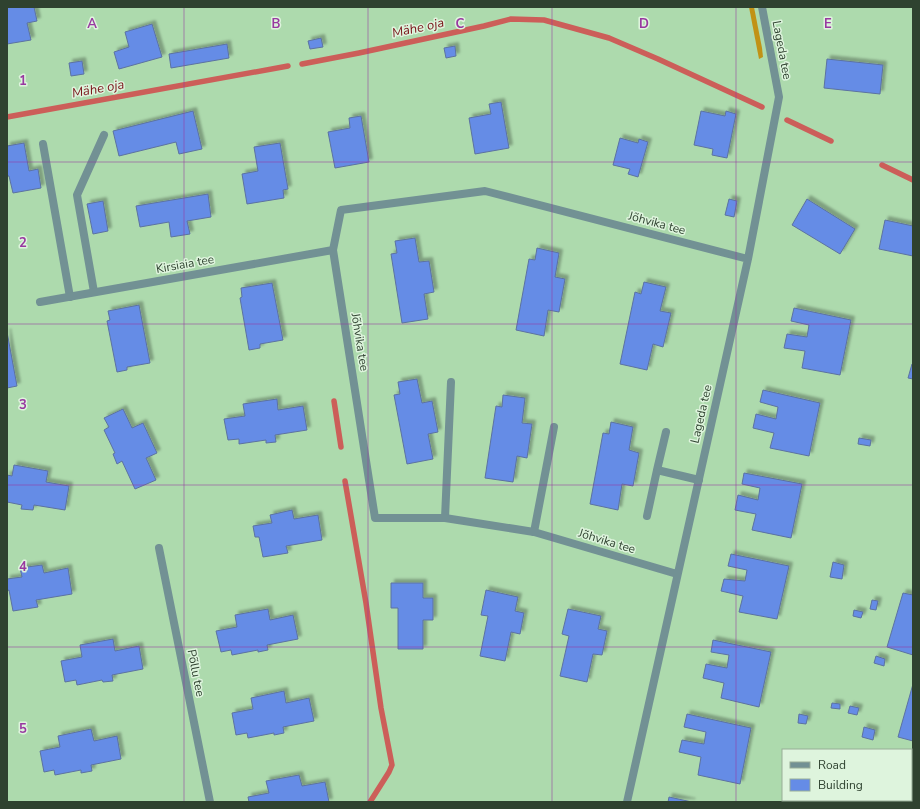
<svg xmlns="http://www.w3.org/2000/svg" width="920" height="809" viewBox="0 0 920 809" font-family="'Nunito Sans',sans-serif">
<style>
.green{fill:#c19216}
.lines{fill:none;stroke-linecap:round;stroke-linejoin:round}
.stream{stroke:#cc5e59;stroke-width:5.5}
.building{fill:#658ce6;stroke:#5c72a0;filter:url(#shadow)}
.lane{stroke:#729194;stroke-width:8}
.street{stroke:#729194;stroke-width:8}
.grid{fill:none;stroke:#9838a0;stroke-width:1;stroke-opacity:0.55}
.labels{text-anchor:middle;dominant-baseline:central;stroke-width:3;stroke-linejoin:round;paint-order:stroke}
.street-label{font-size:12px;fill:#2f4230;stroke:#def4dd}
.water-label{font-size:13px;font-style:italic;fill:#781016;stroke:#def4dd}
.grid-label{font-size:13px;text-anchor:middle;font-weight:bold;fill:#9838a0;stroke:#def4dd;stroke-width:3;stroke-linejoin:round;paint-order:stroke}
</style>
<defs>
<filter id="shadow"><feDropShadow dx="3.5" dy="-3.5" stdDeviation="1" flood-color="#0004"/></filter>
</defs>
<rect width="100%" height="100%" fill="#addaad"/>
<path class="green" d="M749,7H754L762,48L763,57L759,59Z"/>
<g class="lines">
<path class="stream" d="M302,64L359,53L484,26L511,19L544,20L609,38L658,59L762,107
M7,117L288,66
M787,120L831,141
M882,165L913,180
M334,401L341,447
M345,481L366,603L381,708L392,765L389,772L370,802"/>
</g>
<path class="building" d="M7,7H34L37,21L27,23L31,40L7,44Z
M152,24L162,57L119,69L114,52L129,47L125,32Z
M321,38L323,47L310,49L308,41Z
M227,44L229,58L171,68L169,54Z
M455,46L456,56L446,58L444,48Z
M827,59L883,65L880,94L824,88Z
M82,61L84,74L71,76L69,63Z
M501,102L509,148L475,154L469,118L491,114L489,104Z
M193,111L202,149L179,154L176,142L119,156L113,131Z
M701,111L725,116L726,111L736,114L727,158L712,155L713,149L694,145Z
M361,116L369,162L335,168L328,132L350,128L349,118Z
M620,138L638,143L639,139L648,142L638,177L628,174L630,169L613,165Z
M24,143L29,171L38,169L41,188L13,193L9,176H7V146Z
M280,143L288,189L283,190L284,198L247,204L242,174L258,171L254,147Z
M208,194L211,217L187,221L190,234L171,237L169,222L140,227L136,206Z
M729,199L737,201L734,217L725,215Z
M807,199L855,229L840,254L792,225Z
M103,201L108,231L93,234L87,204Z
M885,220L913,226V256L879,249Z
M415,238L419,262L429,261L434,292L424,294L428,319L402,323L391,254L397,253L395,241Z
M537,248L559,253L555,277L565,279L559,312L548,310L544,336L516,330L529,259L535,260Z
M644,282L666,287L660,311L671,313L663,347L653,344L647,370L620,364L635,292L641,294Z
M272,283L283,340L260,344V348L249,350L240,298L242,297L241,288Z
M139,305L150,363L127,367V370L117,372L107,321L110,320L108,311Z
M794,308L851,320L840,375L802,368L805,351L784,348L787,334L807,337L809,325L791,321Z
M7,332L17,386L7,388Z
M912,364H913V379L908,378Z
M417,379L422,403L432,401L438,432L428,434L433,459L407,464L394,395L400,394L398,382Z
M763,390L820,403L809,456L770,448L774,433L753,428L756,414L776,419L778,407L760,402Z
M503,395L525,398L522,423L532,424L527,458L517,456L513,482L485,478L496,406L502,407Z
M277,399L278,410L303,406L307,430L275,435L276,442L266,443V440L239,444V439L228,440L224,419L245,416L243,404Z
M123,409L132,428L143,423L157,453L146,458L156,480L135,489L122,461L117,464L113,454L115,453L104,430L109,427L104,418Z
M611,422L633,427L629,450L639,453L633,486L622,484L618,510L590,504L603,433L609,434Z
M859,438L871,440L870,446L858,444Z
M14,465L48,471L46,482L69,486L65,510L34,505L33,510L21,509L22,505L7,502V475L12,476Z
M744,473L802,484L791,538L752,530L756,514L735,510L738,495L758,500L760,488L742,484Z
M292,510L294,519L318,515L322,540L286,546L288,553L263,557L259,537H255L253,526L272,523L270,515Z
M731,554L789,566L777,619L739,612L743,596L721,591L724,579L745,581L747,570L728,566Z
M833,562L844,565L842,579L830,577Z
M42,565L44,573L68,568L72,594L36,600L38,607L13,611L9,590L7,591V579L22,577L20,568Z
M391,583H423V598H433V620H423V649H398V608H391Z
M486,590L518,597L515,611L524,613L520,634L511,632L505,661L480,656L488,616L481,615Z
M903,593L913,595V655L887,647Z
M872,600L878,601L876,610L870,609Z
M268,609L270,620L293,615L298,639L267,645L268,650L258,652V650L232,655L231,650L221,652L216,631L237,627L235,615Z
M568,609L601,616L598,629L607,631L602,655L593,654L587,682L560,676L569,636L562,634Z
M854,610L863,612L861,618L853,616Z
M113,639L115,651L139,646L143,669L112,675L113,681L103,682L102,680L77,685L76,680L65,682L61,661L82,657L80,645Z
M713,640L771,652L759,707L721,698L724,683L703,678L706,664L727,668L729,655L711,652Z
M876,656L885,659L884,666L874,663Z
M913,684V741L898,737Z
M284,691L286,703L309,698L314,721L283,727L284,733L274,735V733L248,738L247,733L236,735L232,713L253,709L251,698Z
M832,703L840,704V709L831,708Z
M850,706L859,708L857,715L848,713Z
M687,714L751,728L740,784L698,775L701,757L679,752L682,740L704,744L706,732L684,727Z
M799,714L808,716L806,724L798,723Z
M864,727L875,730L873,740L862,737Z
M91,729L94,741L117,736L121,759L91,765L92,771L81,773V770L55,775L54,770L44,772L40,751L60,747L58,736Z
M299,775L302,786L325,782L329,802H249L248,797L269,793L266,781Z
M669,797L692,802H668Z
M853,800H911L910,802H853Z"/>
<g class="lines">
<path class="lane" d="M43,144L70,297
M94,292L77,195L104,135
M657,470L666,432
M647,516L657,470L699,480
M445,518L451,382
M534,532L554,427"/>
<path class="street" d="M40,302L333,250
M159,548L210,802
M677,574L534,532L445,518H375L333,250L341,210L485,191L748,259
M627,802L748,259L779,97L762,7"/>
</g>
<path class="grid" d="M184,7V802M368,7V802M552,7V802M736,7V802M7,162H913M7,324H913M7,485H913M7,647H913"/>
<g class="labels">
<g class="street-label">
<text transform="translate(782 50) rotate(79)">Lageda tee</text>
<text transform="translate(657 223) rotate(15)">Jõhvika tee</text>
<text transform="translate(185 264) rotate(-10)">Kirsiaia tee</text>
<text transform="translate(360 342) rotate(81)">Jõhvika tee</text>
<text transform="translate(701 414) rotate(-77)">Lageda tee</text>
<text transform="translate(607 541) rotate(17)">Jõhvika tee</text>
<text transform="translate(196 673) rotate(79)">Põllu tee</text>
</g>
<g class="water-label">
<text transform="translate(418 28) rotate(-12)">Mähe oja</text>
<text transform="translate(98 89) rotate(-10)">Mähe oja</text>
</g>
</g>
<g class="grid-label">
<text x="92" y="28">A</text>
<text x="276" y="28">B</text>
<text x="460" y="28">C</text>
<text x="644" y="28">D</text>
<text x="828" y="28">E</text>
<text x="23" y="85">1</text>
<text x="23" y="247">2</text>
<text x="23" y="409">3</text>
<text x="23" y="571">4</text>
<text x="23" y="733">5</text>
</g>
<rect width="920" height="809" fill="none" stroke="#2f4230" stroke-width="16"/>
<rect x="782" y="749" width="130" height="52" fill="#def4dd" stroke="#98ad98"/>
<rect x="790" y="762" width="20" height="6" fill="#729194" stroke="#98ad98"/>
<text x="818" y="769" font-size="12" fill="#2f4230">Road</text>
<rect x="790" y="779" width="20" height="12" fill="#658ce6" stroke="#98ad98"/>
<text x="818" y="789" font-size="12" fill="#2f4230">Building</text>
</svg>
